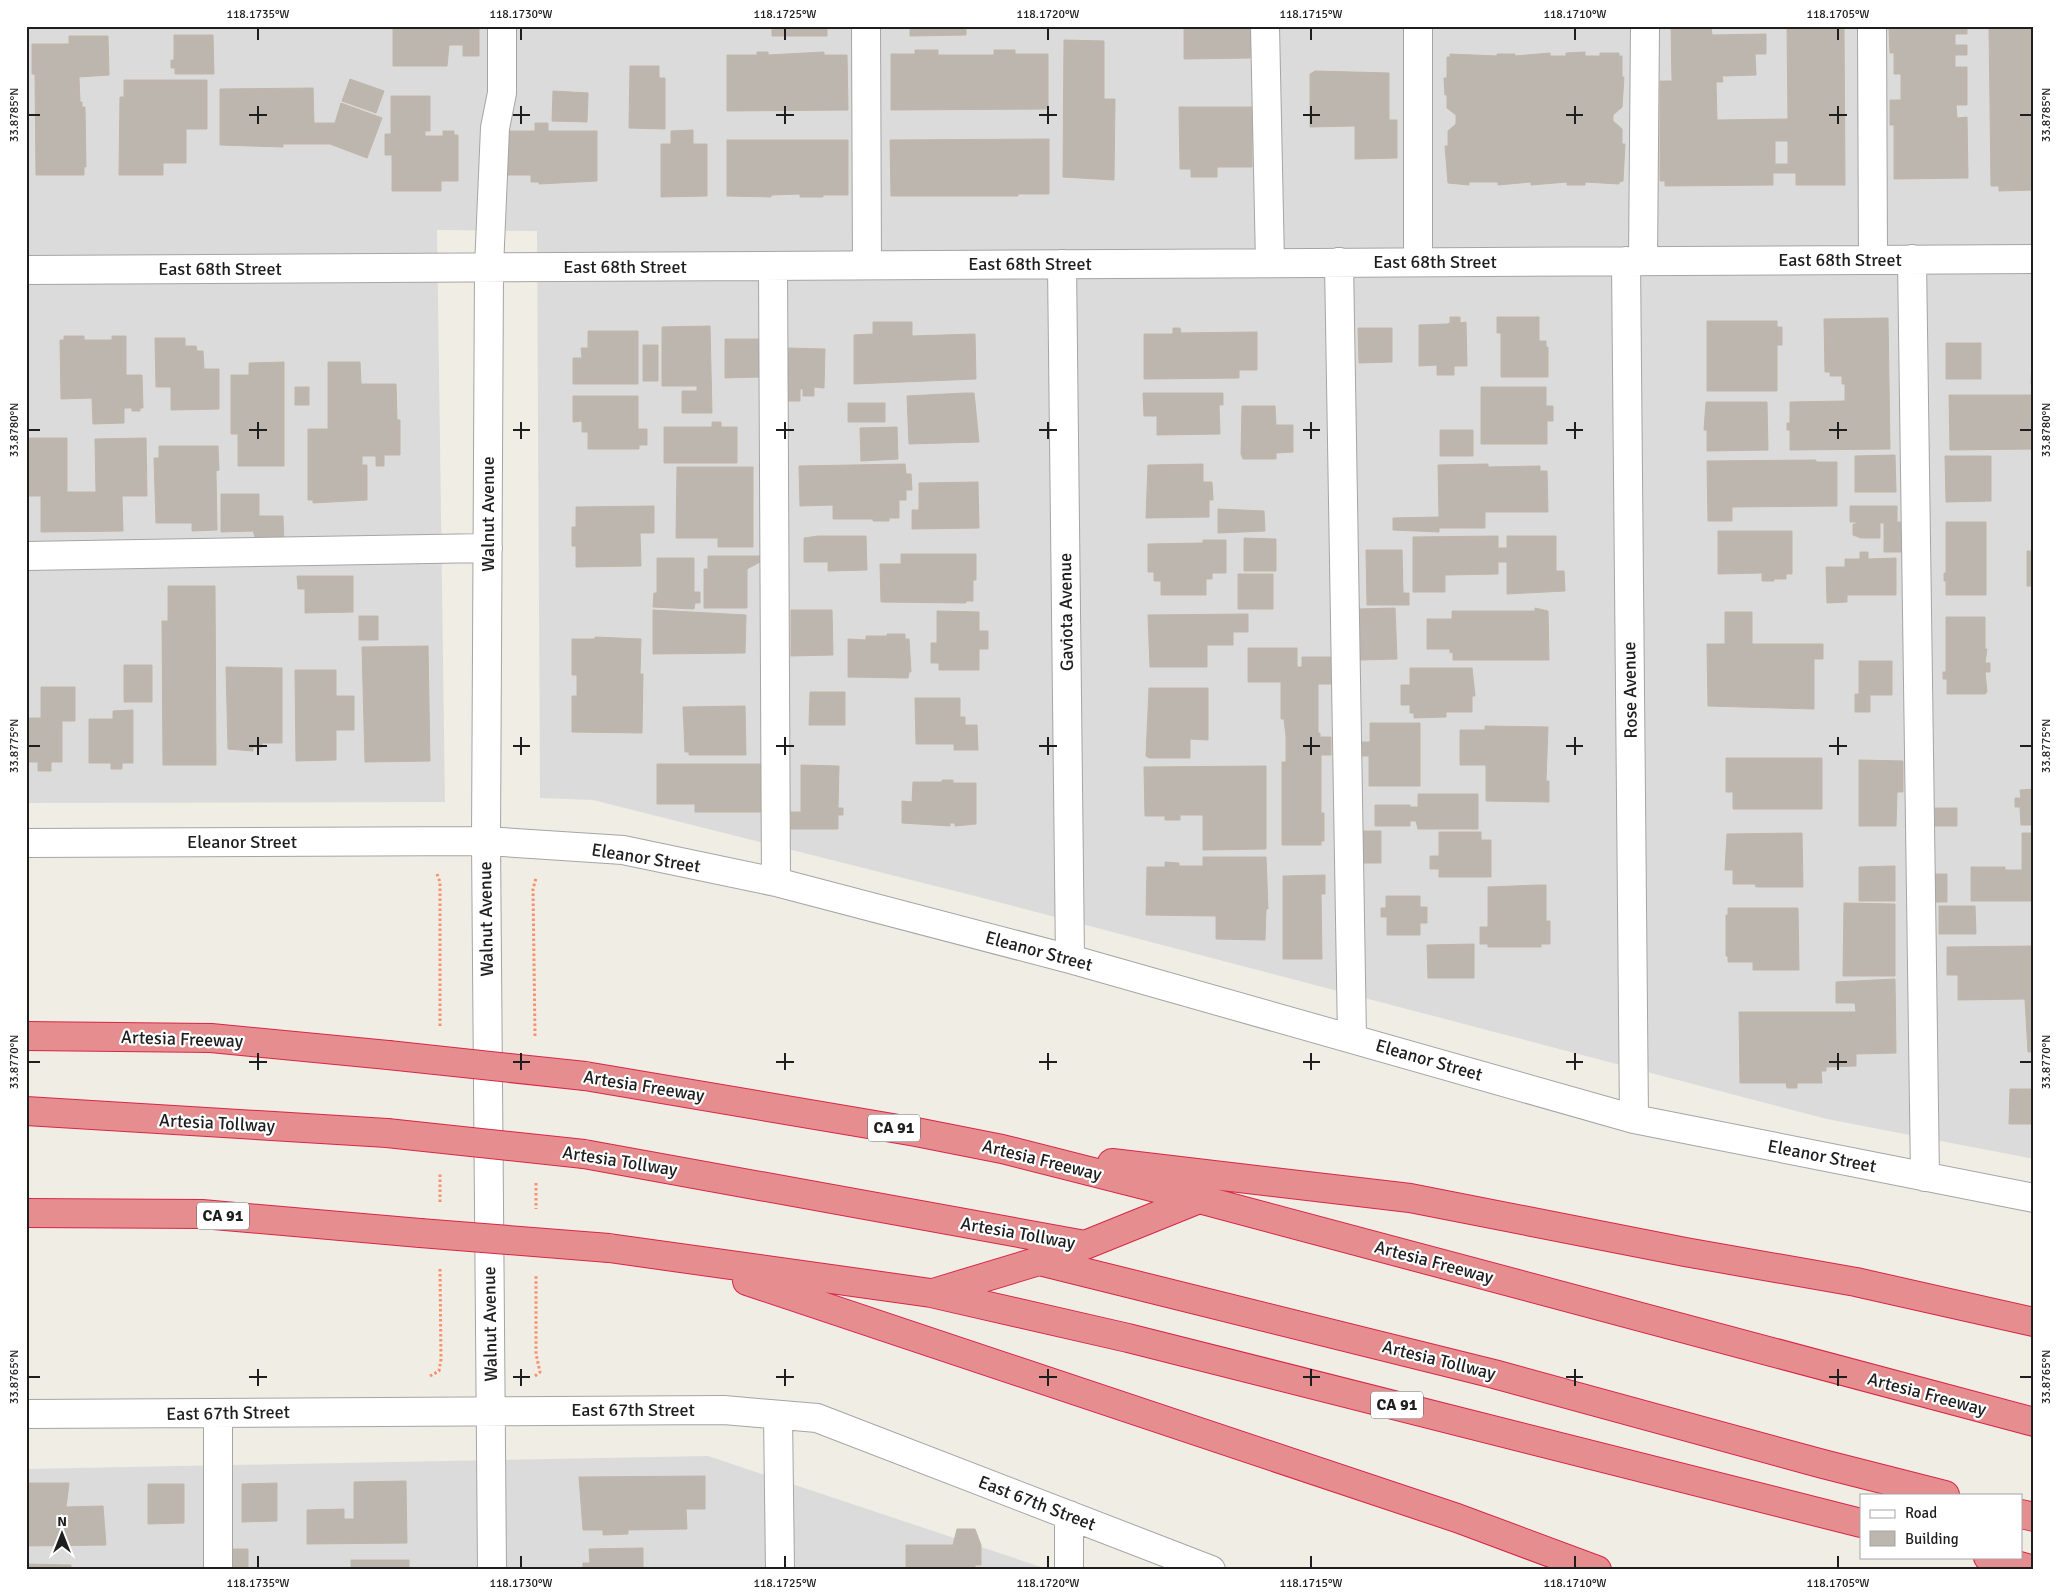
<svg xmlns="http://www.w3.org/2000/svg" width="2060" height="1596" viewBox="0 0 2060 1596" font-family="Signika,sans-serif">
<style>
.residential{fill:#dcdbdb}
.building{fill:#bcb6ae;stroke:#c0b6a7;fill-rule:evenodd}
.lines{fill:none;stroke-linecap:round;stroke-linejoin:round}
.minor-casing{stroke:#a5a5a5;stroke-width:30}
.highway-casing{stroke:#d82647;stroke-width:30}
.path{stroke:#f8916c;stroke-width:3;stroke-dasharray:2.5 2.5;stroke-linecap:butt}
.minor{stroke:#fff;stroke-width:28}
.highway{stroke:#e58d8f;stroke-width:28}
.highway-bridge-casing{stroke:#d82647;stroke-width:30;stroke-linecap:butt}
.highway-bridge{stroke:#e58d8f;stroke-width:28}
.ticks{fill:none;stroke:#1e1e1e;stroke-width:2}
.labels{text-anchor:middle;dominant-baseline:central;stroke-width:4.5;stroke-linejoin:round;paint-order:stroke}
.shield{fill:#fff;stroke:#626262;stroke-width:1}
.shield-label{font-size:16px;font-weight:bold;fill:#1e1e1e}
.street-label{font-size:18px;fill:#1e1e1e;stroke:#fff}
.neatline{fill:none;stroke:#1e1e1e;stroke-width:2}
.ticks-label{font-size:12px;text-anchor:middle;fill:#1e1e1e}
</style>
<rect width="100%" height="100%" fill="#efede4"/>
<path class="residential" d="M26,26H2034V1159L1827,1119L983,898L593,800L540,798L537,231L437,230L445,802L26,803Z
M708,1456L1050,1570H26V1469Z"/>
<path class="building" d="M393,26H479V56H463V45H449L447,66H393Z
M772,26H827V36H772Z
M910,26H966V35L910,36Z
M1184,26H1253L1250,58L1184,59Z
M1671,26H1711L1712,35L1766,34V54H1755L1756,75L1722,76L1723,82H1716L1717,120L1788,119L1787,26H1844L1845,185H1796V173H1773V185L1665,186V181H1660V81H1672ZM1775,141H1788V164H1775Z
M1901,26H1967V34H1955V45H1967V55H1955V67H1967V105H1956L1957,118L1967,117L1968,178L1894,179V125H1890V100H1901V74H1894V53H1890L1889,28Z
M1989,26H2034V190L1999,191V186H1991Z
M174,35H213L214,74H175V68H171V60H174Z
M69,36H108L109,75L79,77L80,102H82V107H85L86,167H84V175H36L35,74H32V44H69Z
M1064,40L1104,41V99H1115L1114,180L1063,177Z
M915,50H938V55H994V50H1015V54H1048V109L891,110V54H915Z
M757,52H768V55L824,52V55H847L848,110L727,111V55H757Z
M1585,52V56H1600V53H1619V56H1622V77H1624L1622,107L1613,115V121L1622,129V144H1625L1623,181L1619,182V184L1585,182V185H1567V182L1531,185V182L1498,185V182H1469V185L1448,183L1445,146H1448V131L1456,124V115L1447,108V95H1445L1444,78H1447V57H1450V54L1497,56V54H1515V56L1550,53V56H1566V53Z
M630,66H659V78H665V129L629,128Z
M1315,71L1389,73V120H1397V158L1355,159V126L1310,127V74Z
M350,79L384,91L376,113L342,101Z
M124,80H207V129H186V163H163V175H119L120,97H124Z
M313,88L314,123H335L341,103L382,118L367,158L330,144H283V147L220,145V89Z
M553,91L588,93L587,122L552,121Z
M391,96H430V131H425V136H443V131H454V135H458V181H441V191H392V155H385V134H391Z
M1179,107H1252V167H1217V177H1191V169H1180Z
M535,123H548V131H597V181L539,184V182H531V175H505V131H535Z
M693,130V144H707V196L661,197V144H671V131Z
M1049,139V194H1018V196H891L890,140Z
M727,140H848V195H823V197H800V194L771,195V197L727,196Z
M1450,317H1460V323L1466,322L1467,366H1454V375H1437V365L1419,366V325L1447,324L1450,323Z
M1497,317H1539V341H1546V347H1548V377H1501V333H1497Z
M1888,318L1890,449L1790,450V430H1787V423H1790V402L1845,401V384H1842V376H1830V372H1825L1824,319Z
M1707,321H1777V327H1782V345H1777V391H1707Z
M873,322H912V336L975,334L976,379L854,384V335L873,334Z
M710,326L712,413H682V391H697V386H662V327Z
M1173,328H1180L1181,333L1257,332V370H1239V378L1144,379V334H1173Z
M1358,328H1392V362L1359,363Z
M588,331H638V384H573V358H582L581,348H588Z
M64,336H84V340H112V336H126V375H142L143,408H140V411H132V408H124V423L93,424L92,398L61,399L60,340H64Z
M155,338H185V346H196L197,351H203L204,369H219V409L171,410V387H156Z
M725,339H760V377L725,378Z
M1946,343H1981V379H1946Z
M643,345H658V381H643Z
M787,348L825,349L824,388L814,387V396H803V389H800V401H786Z
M2032,359H2034V384H2031Z
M284,362V466H238V434H231V375H249V363Z
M328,362H360L361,384H396L397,420H400V455H384V466H376V456H362V465H367V500L313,503V500H308V429H328Z
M295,387H309V405H295Z
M1481,387H1546V406H1553V421H1547V444H1481Z
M965,393H974L979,442L909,444L907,396Z
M1143,393H1223V405H1219L1220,434L1157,435V416H1144Z
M1949,395H2034V449L1950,450Z
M573,396H638V429H647V445H639V449H588V432H582V421L573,422Z
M1706,402H1767L1768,450L1707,451V430H1704Z
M848,403H885V422H848Z
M1242,406H1275L1276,425H1293V452L1276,453V459H1243L1241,454Z
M712,422H721V427H737V463H664V427H712Z
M897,427L898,459L861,461L860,428Z
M1440,430H1473V456H1440Z
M26,438H67V492H96L95,439L146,438L147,496H122L123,531L41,532V496H26Z
M159,446H218L219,470L216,471L217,530L192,531V523H156L154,458H159Z
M1895,455L1896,492H1855V456Z
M1945,456H1991V501L1946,502Z
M1816,460V462H1837V506L1732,507V521H1708L1707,461Z
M905,464L906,474H911L912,490H906V500H899V518H889V521H873V519H833V505L800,506L799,466Z
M1203,464V482H1212L1213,500H1209V517L1146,518L1148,465Z
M1488,464V467L1540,466V471H1547L1548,512H1485V528H1439V532L1393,530V518L1439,517L1438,465Z
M677,467H753V547H718V538H676Z
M978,482L979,528L912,529V510H919V483Z
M221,494H259V516H283L284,545H258L253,531L221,532Z
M654,506V533H640L641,566L576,567V546H572V527H576V507Z
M1850,506H1897V522H1906V552H1884V523H1880V538H1861L1853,535V524H1856V522H1850Z
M1218,509L1264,511L1265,531L1218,533Z
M1946,522H1986V595H1946V581H1944V573H1946Z
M1718,531H1792V574H1786V579H1774V581H1762V573L1718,574Z
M818,536H866L867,570L828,571V562H804V538Z
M1498,536V548H1507V536H1556V571H1564L1565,591L1507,594V562H1498V574L1445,575V592H1413V537Z
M1244,538L1276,539V571H1244Z
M1203,540H1226V573H1212V579H1206V595H1161V581H1154V572H1148V544L1203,543Z
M1366,550H1402L1403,593H1409V605H1367Z
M2027,551H2034V586H2027Z
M1860,552H1868V559L1896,558V595H1847V602L1827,603L1826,567H1845V559H1860Z
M901,554H976V580H973V601H966V603L881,602L880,564H901Z
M708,556H760V562L747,569V608H704V569H708Z
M657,558H694V592H700V603H695L694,609L653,607L654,593H657Z
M1238,574H1273V609H1238Z
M297,576H353V612L305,613V589H298Z
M168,586H215L216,765H163L162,621H168Z
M1395,608L1397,659L1359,660L1358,609Z
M1535,608L1548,611L1549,660H1453V652L1450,653V649H1427V619H1452V611H1535Z
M653,610L746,615L745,653L653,654Z
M791,610H832L833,655L791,656Z
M937,611L979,612V631H988V649H979V670H939V663H931V643H937Z
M1725,612H1752V644H1823V659H1814V709L1708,706L1707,644H1725Z
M1248,614V632H1233V645H1207V667H1150L1148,615Z
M359,616H378V640H359Z
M1946,617H1985V649H1987L1985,663H1990V672H1985L1987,692L1985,694H1947V679H1943V672H1946Z
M887,634H905V639H909L911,672H909L908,678L848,677V639L866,640V636H887Z
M595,637L641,639L640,674H643L642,733L572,732V696H577V675H572V639H595Z
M428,646L430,761L365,762L362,647Z
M1248,648H1297V667H1302V657H1332V684H1318V733H1320V737H1331V755H1321V813H1324V841H1321V845H1282V762H1286V736L1284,719H1281V682H1248Z
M1859,661H1892V695H1870V712H1855V694H1859Z
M124,665H152V702H124Z
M226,667L282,668V743H262V747H253V751L228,749Z
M1410,668H1472L1475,696H1472V712H1446V717L1414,718V713H1410V705H1401V685H1410Z
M295,670H336V696H354V730H336V760L296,761Z
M41,687H75V721H62V762H51V771H38V762H26V718H41Z
M1149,688H1208V740L1190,739V758H1149L1146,756Z
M810,692H845V725H809Z
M915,698H960V717H965V725H977L978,750H954V744H916Z
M745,706L746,755H689V752H685L683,707Z
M133,710V763H122V769H111V763H89V719H113V711Z
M1370,723H1420V786H1369V756H1359V742H1370Z
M1485,726L1548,727L1546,781H1549V802L1486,801V765H1460V730H1485Z
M1726,758H1822V809H1733V792H1726Z
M1859,760L1903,761V792H1897L1896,826H1859Z
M657,764H761V812H695V804H657Z
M801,765L839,766L838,808H843V815H838V829H791V812H801Z
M1266,766V849L1203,850V815H1180V820H1165V816H1145L1144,767Z
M942,780H953V783H976V824L955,826V823H950V826L902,823V801L912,802L913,782H942Z
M2034,789V825H2021L2020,807H2015V798H2021L2020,790Z
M1418,794H1478V829H1418L1416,821H1410V826H1375V805H1410V807H1418Z
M1935,808H1957V826H1935Z
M1360,831H1381V863H1360Z
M1439,832H1481V840H1491V877H1439V869H1430V856H1439Z
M1802,833L1803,887H1756L1755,884H1733V870H1725L1727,834Z
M2022,833H2034V901H1971V867H2005V870H2022Z
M1203,857H1266L1268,909H1266L1265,940L1216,939V916L1146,915L1147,867H1165V862L1179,863V866H1203Z
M1895,866V901H1859V867Z
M1933,874H1947V902H1933Z
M1325,875V894H1321L1322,959H1283V876Z
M1539,885H1546V921H1550V944H1541V947H1488V944H1480V927H1488V887Z
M1386,896H1420V907H1427V923H1420V935H1387V917H1381V908H1386Z
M1844,903L1895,904V976H1843Z
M1939,906H1975L1976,934H1939Z
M1728,908H1798L1799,970H1753V962H1728V956H1726V915H1728Z
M1474,944V978H1428L1427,945Z
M2034,946V1052H2028L2025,999L1958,1000V975H1947V947Z
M1895,979L1896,1053L1856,1054V1066L1826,1067V1071H1821L1822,1083H1797V1088H1787L1786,1083H1740L1739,1012H1856L1855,1003H1836V982Z
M2010,1089H2034V1124H2009Z
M705,1476V1509H686L687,1529L628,1530V1534L603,1535V1530H583L579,1477Z
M406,1481L407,1543L307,1544V1510L344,1509V1519H354V1482Z
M26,1483H69L66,1507L103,1506L106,1545L26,1546Z
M277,1483V1521L242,1522V1484Z
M148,1484H184V1523L148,1524Z
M957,1529H975L981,1545V1565H975V1570H906V1545H953Z
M643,1548V1570H583V1563H590L589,1549Z
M229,1549H248V1569H229Z
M351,1560H409V1570H351Z
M26,1564L71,1565V1570H26Z"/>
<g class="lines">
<defs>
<path id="minor" d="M866,26L867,265
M1265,26L1270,263
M1872,26L1873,260
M1912,259L1925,1177
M1626,261L1634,1119
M1643,261L1645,26
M1339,262L1352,1038
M1418,262V26
M1062,264L1070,959
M773,266L776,882
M26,270L2034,259
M26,556L488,548
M26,843L486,841L623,850L776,882L1070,959L1634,1119L2034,1198
M218,1413V1570
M26,1414L724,1410L817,1418L1211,1570
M778,1415L780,1570
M1069,1515V1570
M492,1570L486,841L489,268L495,128L502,93V26"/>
<path id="highway" d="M26,1036L211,1038L388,1055
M585,1076L916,1132L1002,1149L1199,1199L2034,1422
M26,1111L387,1133
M584,1154L1085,1245L1199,1199
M1112,1163L1410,1198L1685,1252L1856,1282L2034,1322
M26,1213L202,1214L420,1233
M609,1248L931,1293L1128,1338L1861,1523
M747,1281L1457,1518L1597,1570
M933,1293L1039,1261L1494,1374L1823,1464L1945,1495
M2021,1514L2034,1517
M1988,1557L2034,1570"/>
</defs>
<use href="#minor" class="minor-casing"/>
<use href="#highway" class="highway-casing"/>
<path class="path" d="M437,874L440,882V1027
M535,1036L533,889L536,878
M536,1183V1209
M440,1202V1173
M430,1376L439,1371L441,1359L440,1268
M535,1376L540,1372L536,1354V1275"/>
<use href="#minor" class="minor"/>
<use href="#highway" class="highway"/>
<defs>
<path id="highway-bridge" d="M388,1055L585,1076
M387,1133L584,1154
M420,1233L609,1248"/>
</defs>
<use href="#highway-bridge" class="highway-bridge-casing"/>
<use href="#highway-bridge" class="highway-bridge"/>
</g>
<path class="ticks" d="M258,28V40M521,28V40M785,28V40M1048,28V40M1311,28V40M1575,28V40M1838,28V40M258,106V124M521,106V124M785,106V124M1048,106V124M1311,106V124M1575,106V124M1838,106V124M28,115H40M249,115H267M513,115H530M776,115H794M1039,115H1057M1303,115H1320M1566,115H1583M1829,115H1847M2020,115H2032M258,422V439M521,422V439M785,422V439M1048,422V439M1311,422V439M1575,422V439M1838,422V439M28,430H40M249,430H267M513,430H530M776,430H794M1039,430H1057M1303,430H1320M1566,430H1583M1829,430H1847M2020,430H2032M258,737V755M521,737V755M785,737V755M1048,737V755M1311,737V755M1575,737V755M1838,737V755M28,746H40M249,746H267M513,746H530M776,746H794M1039,746H1057M1303,746H1320M1566,746H1583M1829,746H1847M2020,746H2032M258,1053V1070M521,1053V1070M785,1053V1070M1048,1053V1070M1311,1053V1070M1575,1053V1070M1838,1053V1070M28,1062H40M249,1062H267M513,1062H530M776,1062H794M1039,1062H1057M1303,1062H1320M1566,1062H1583M1829,1062H1847M2020,1062H2032M258,1369V1386M521,1369V1386M785,1369V1386M1048,1369V1386M1311,1369V1386M1575,1369V1386M1838,1369V1386M28,1377H40M249,1377H267M513,1377H530M776,1377H794M1039,1377H1057M1303,1377H1320M1566,1377H1583M1829,1377H1847M2020,1377H2032M258,1556V1568M521,1556V1568M785,1556V1568M1048,1556V1568M1311,1556V1568M1575,1556V1568M1838,1556V1568"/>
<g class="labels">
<g class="shield">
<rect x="868" y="1114.5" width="52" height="27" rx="4"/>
<rect x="197" y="1202.5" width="52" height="27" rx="4"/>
<rect x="1371" y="1391.5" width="52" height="27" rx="4"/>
</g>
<g class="shield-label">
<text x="894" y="1128">CA 91</text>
<text x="223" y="1216">CA 91</text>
<text x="1397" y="1405">CA 91</text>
</g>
<g class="street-label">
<text x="1840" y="260">East 68th Street</text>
<text x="1435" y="262">East 68th Street</text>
<text x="1030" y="264">East 68th Street</text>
<text x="625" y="267">East 68th Street</text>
<text x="220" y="269">East 68th Street</text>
<text transform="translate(488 514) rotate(-90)">Walnut Avenue</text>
<text transform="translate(1066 612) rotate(-91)">Gaviota Avenue</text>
<text transform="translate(1630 690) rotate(-91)">Rose Avenue</text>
<text x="242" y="842">Eleanor Street</text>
<text transform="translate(646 858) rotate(9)">Eleanor Street</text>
<text transform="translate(486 919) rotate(-91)">Walnut Avenue</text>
<text transform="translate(1039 951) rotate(15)">Eleanor Street</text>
<text transform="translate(182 1039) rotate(2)">Artesia Freeway</text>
<text transform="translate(1429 1060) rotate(16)">Eleanor Street</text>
<text transform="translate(644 1086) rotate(9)">Artesia Freeway</text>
<text transform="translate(217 1123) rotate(3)">Artesia Tollway</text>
<text transform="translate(1822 1156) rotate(11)">Eleanor Street</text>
<text transform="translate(1042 1160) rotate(14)">Artesia Freeway</text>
<text transform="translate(620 1161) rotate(9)">Artesia Tollway</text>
<text transform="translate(1018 1233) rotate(10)">Artesia Tollway</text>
<text transform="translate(1434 1262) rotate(15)">Artesia Freeway</text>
<text transform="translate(490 1324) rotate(-91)">Walnut Avenue</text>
<text transform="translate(1439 1360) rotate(14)">Artesia Tollway</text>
<text transform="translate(1927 1394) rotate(15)">Artesia Freeway</text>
<text x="633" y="1410">East 67th Street</text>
<text transform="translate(228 1413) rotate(-1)">East 67th Street</text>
<text transform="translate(1037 1503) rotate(21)">East 67th Street</text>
</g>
</g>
<rect width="2060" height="1596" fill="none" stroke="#ffffff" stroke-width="55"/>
<rect x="1860" y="1494" width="162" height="65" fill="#ffffff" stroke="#a5a5a5"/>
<rect x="1870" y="1510" width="25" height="8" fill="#ffffff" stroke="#a5a5a5"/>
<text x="1905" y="1518" font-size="15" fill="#1e1e1e">Road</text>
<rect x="1870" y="1531" width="25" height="15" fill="#bcb6ae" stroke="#a5a5a5"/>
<text x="1905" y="1544" font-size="15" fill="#1e1e1e">Building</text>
<g transform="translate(62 1534)" stroke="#ffffff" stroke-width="4" paint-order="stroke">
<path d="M0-4L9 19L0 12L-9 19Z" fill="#1e1e1e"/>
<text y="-8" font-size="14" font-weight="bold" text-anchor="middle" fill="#1e1e1e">N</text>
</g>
<rect x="28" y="28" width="2004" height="1540" class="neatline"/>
<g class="ticks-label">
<text x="258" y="18">118.1735°W</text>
<text x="521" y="18">118.1730°W</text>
<text x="785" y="18">118.1725°W</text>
<text x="1048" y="18">118.1720°W</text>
<text x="1311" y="18">118.1715°W</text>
<text x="1575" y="18">118.1710°W</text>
<text x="1838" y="18">118.1705°W</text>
<text transform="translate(14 115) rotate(-90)" y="4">33.8785°N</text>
<text transform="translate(2046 115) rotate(-90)" y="4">33.8785°N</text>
<text transform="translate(14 430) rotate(-90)" y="4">33.8780°N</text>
<text transform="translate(2046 430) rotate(-90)" y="4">33.8780°N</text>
<text transform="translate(14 746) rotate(-90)" y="4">33.8775°N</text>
<text transform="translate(2046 746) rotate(-90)" y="4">33.8775°N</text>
<text transform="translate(14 1062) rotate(-90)" y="4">33.8770°N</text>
<text transform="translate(2046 1062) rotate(-90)" y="4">33.8770°N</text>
<text transform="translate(14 1377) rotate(-90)" y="4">33.8765°N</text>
<text transform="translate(2046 1377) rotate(-90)" y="4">33.8765°N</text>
<text x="258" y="1587">118.1735°W</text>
<text x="521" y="1587">118.1730°W</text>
<text x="785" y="1587">118.1725°W</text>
<text x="1048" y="1587">118.1720°W</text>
<text x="1311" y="1587">118.1715°W</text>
<text x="1575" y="1587">118.1710°W</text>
<text x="1838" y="1587">118.1705°W</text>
</g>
</svg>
